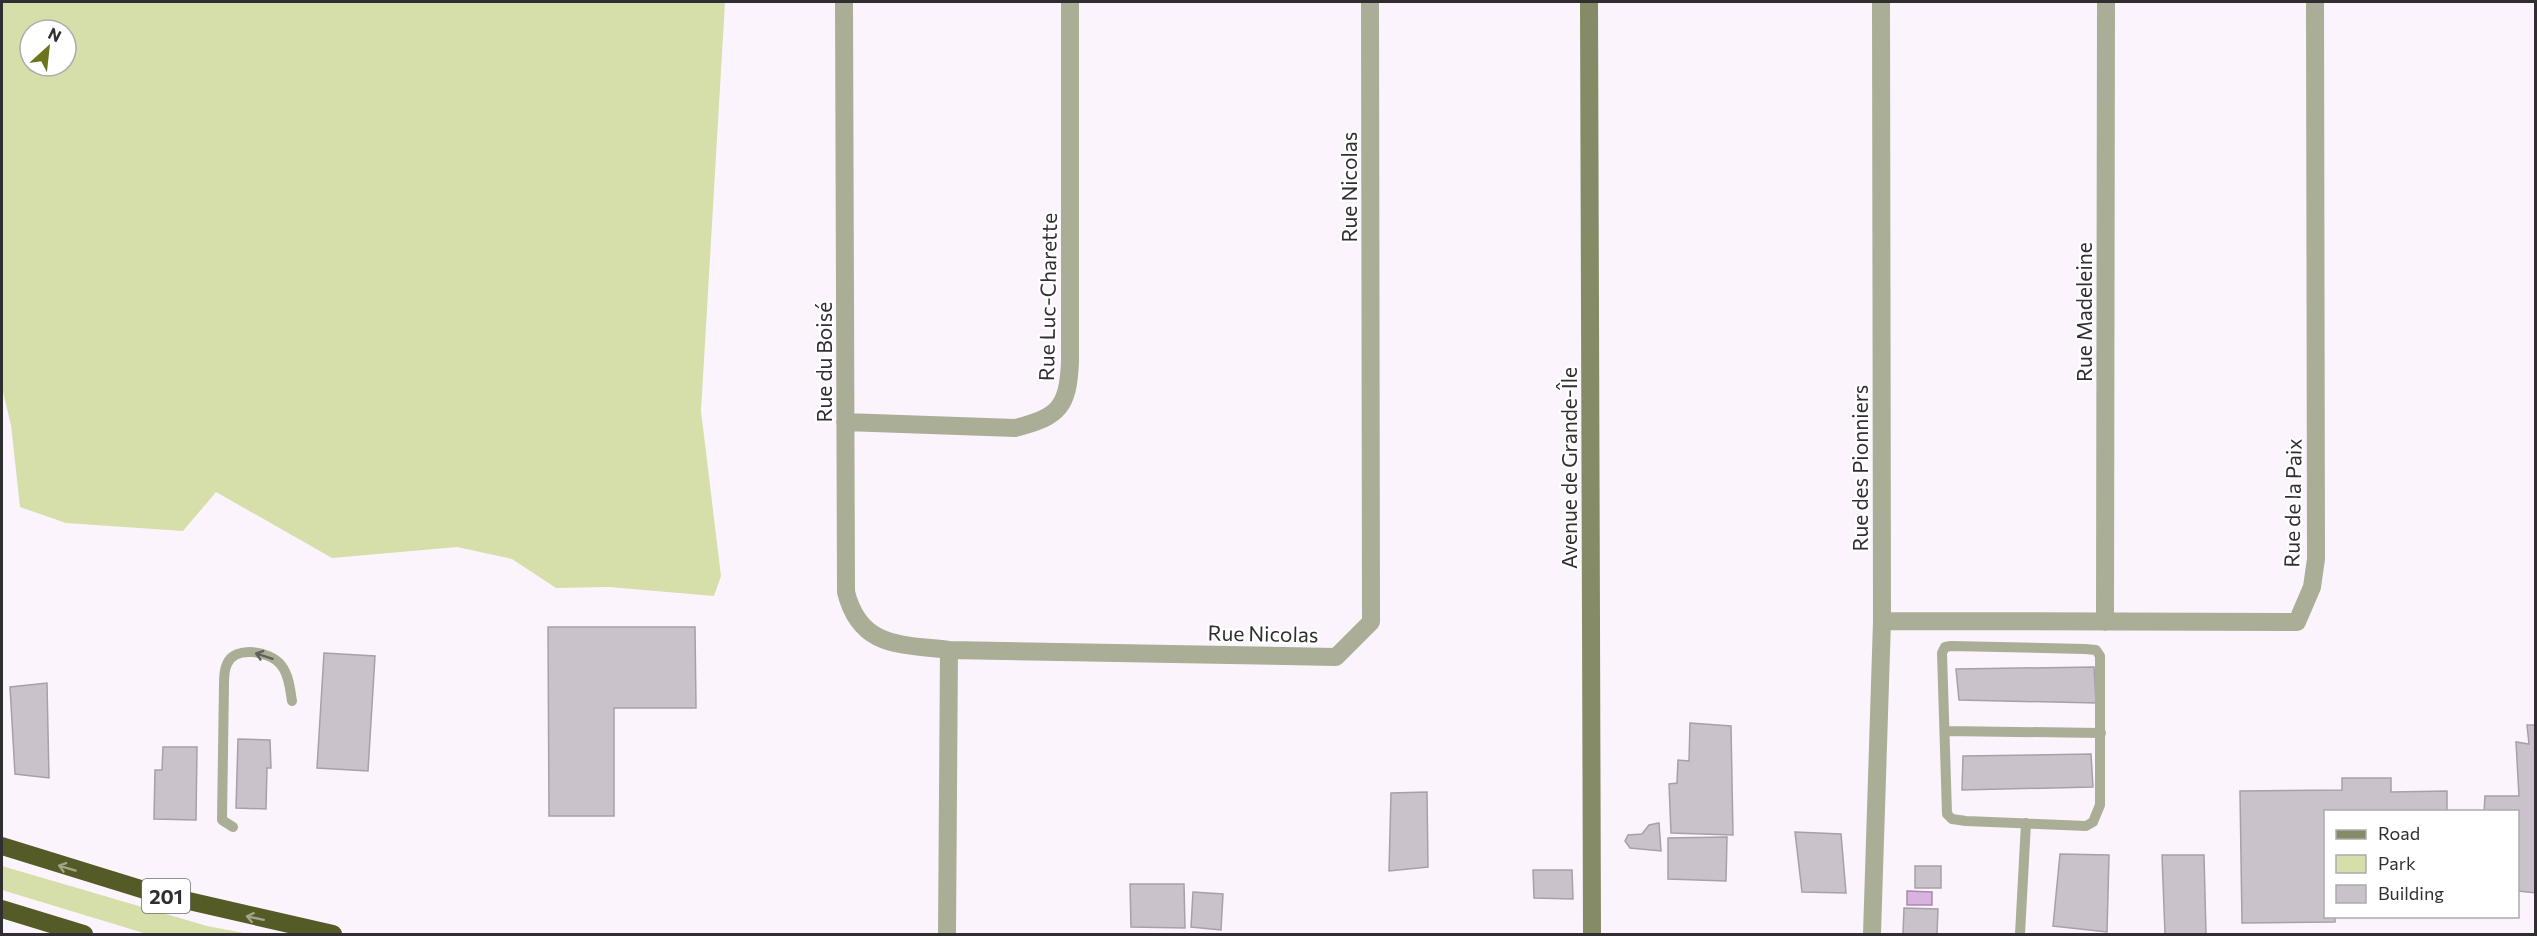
<svg xmlns="http://www.w3.org/2000/svg" width="2537" height="936" viewBox="0 0 2537 936" font-family="Commissioner,sans-serif">
<style>
.green{fill:#d6dea9;fill-rule:evenodd}
.water{fill:#d9b2e0;stroke:#a78aac;stroke-width:1.5}
.building{fill:#c9c2ca;stroke:#a7a0a8;stroke-width:1.5}
.lines{fill:none;stroke-linecap:round;stroke-linejoin:round}
.lane{stroke:#aaae96;stroke-width:10}
.street{stroke:#aaae96;stroke-width:18}
.secondary{stroke:#858b67;stroke-width:18}
.highway{stroke:#555b26;stroke-width:18}
.oneway{stroke:#616159}
.oneway2{stroke:#a2a588}
.labels{text-anchor:middle;dominant-baseline:central;stroke-width:4.5;stroke-linejoin:round;paint-order:stroke}
.shield{fill:#fff;stroke:#6f6d6f;stroke-width:1.5}
.shield-label{font-size:20px;font-weight:bold;fill:#312e31}
.street-label{font-size:21px;fill:#312e31;stroke:#fff}
</style>
<rect width="100%" height="100%" fill="#fcf4fd"/>
<path class="green" d="M2,2H725L701,411L721,576L714,596L609,587L556,588L512,559L457,547L332,558L216,492L183,531L66,523L20,507L11,425L2,388ZM30,30H66V66H30Z
M2,866L207,926L249,934H147L2,890Z"/>
<path class="water" d="M1907,891L1932,892V905H1907Z"/>
<path class="building" d="M548,627H695L696,708H614V816H549Z
M324,653L375,656L368,771L317,768Z
M2094,667L2096,703L1959,700L1956,669Z
M47,683L49,778L15,774L10,687Z
M1690,723L1731,726L1733,835L1671,833L1669,784L1677,783L1678,760L1689,761Z
M2527,725H2536V893L2518,891V812H2484L2485,796H2519L2516,742L2529,744Z
M238,739L270,740L271,768H267L266,809L236,808Z
M163,747H197L196,820L154,819L155,770H162Z
M2091,754L2093,787L1962,790L1963,756Z
M2342,778H2391V792L2447,791V812H2326V916H2335V922L2242,923L2240,791L2342,790Z
M1427,792L1428,867L1389,871L1391,793Z
M1659,823L1661,851L1630,848L1625,841L1628,835L1642,834L1649,825Z
M1795,832L1841,834L1846,893L1802,892Z
M1727,837L1726,881L1668,879V838Z
M2060,854L2109,855L2107,932L2053,926Z
M2162,855H2204L2206,934H2165Z
M1915,866H1941V888H1915Z
M1533,870H1572L1573,899L1534,898Z
M1130,884H1184L1185,928L1131,927Z
M1193,892L1223,894L1221,930L1191,927Z
M1904,908L1938,909L1937,934H1903Z"/>
<g class="lines">
<path class="lane" d="M1951,646L2085,649L2096,650L2100,656V805L2093,822L2086,826L1966,821L1952,819L1947,814L1942,653L1945,647Z
M1945,731L2101,733
M233,827L222,820L224,684C224,678 224,670 227,664C235,645 270,651 281,665C289,675 290,689 292,701
M2020,934L2026,823"/>
<path class="street" d="M844,2L846,592C860,648 900,644 949,650
M845,422L1015,428C1059,417 1068,407 1070,362V2
M1882,621L2297,622L2312,587L2316,559L2315,2
M2105,622L2106,2
M947,934L949,650L1336,657L1371,622L1370,2
M1872,934L1882,621L1881,2"/>
<path class="secondary" d="M1589,2L1592,934"/>
<path class="highway" d="M2,846L154,893L333,934
M2,909L84,934"/>
</g>
<defs><path id="oneway-shaft" d="M-6 0H5M1.5-3L5.5 0L1.5 3" fill="none" stroke-width="1.6" stroke-linecap="round" stroke-linejoin="round" transform="scale(1.5)"/></defs>
<use class="oneway" href="#oneway-shaft" transform="translate(264 656) rotate(-162)"/>
<g class="oneway2">
<use href="#oneway-shaft" transform="translate(67 868) rotate(-163)"/>
<use href="#oneway-shaft" transform="translate(255 918) rotate(-168)"/>
</g>
<g class="labels">
<rect class="shield" x="142" y="879" width="48" height="34" rx="4.5"/>
<g class="shield-label">
<text x="166" y="896">201</text>
</g>
<g class="street-label">
<text transform="translate(1348 187) rotate(-90)">Rue Nicolas</text>
<text transform="translate(1047 297) rotate(-89)">Rue Luc-Charette</text>
<text transform="translate(2083 312) rotate(-90)">Rue Madeleine</text>
<text transform="translate(823 362) rotate(-90)">Rue du Boisé</text>
<text transform="translate(1568 468) rotate(-90)">Avenue de Grande-Île</text>
<text transform="translate(1859 468) rotate(-90)">Rue des Pionniers</text>
<text transform="translate(2292 503) rotate(-89)">Rue de la Paix</text>
<text transform="translate(1263 633) rotate(1)">Rue Nicolas</text>
</g>
</g>
<rect width="2537" height="936" fill="none" stroke="#312e31" stroke-width="6"/>
<rect x="2324" y="810" width="195" height="108" fill="#ffffff" stroke="#adabad" stroke-width="1.5"/>
<rect x="2336" y="830" width="30" height="9" fill="#858b67" stroke="#adabad" stroke-width="1.5"/>
<text x="2378" y="840" font-size="18" fill="#312e31">Road</text>
<rect x="2336" y="855" width="30" height="18" fill="#d6dea9" stroke="#adabad" stroke-width="1.5"/>
<text x="2378" y="870" font-size="18" fill="#312e31">Park</text>
<rect x="2336" y="885" width="30" height="18" fill="#c9c2ca" stroke="#adabad" stroke-width="1.5"/>
<text x="2378" y="900" font-size="18" fill="#312e31">Building</text>
<g transform="translate(48 48) rotate(27)"><circle r="28" fill="#ffffff" stroke="#adabad" stroke-width="1.5"/>
<path d="M0-4.5L10 22L0 15L-10 22Z" fill="#6c741e"/>
<text y="-9" font-size="16" font-weight="bold" text-anchor="middle" fill="#312e31">N</text>
</g>
</svg>
